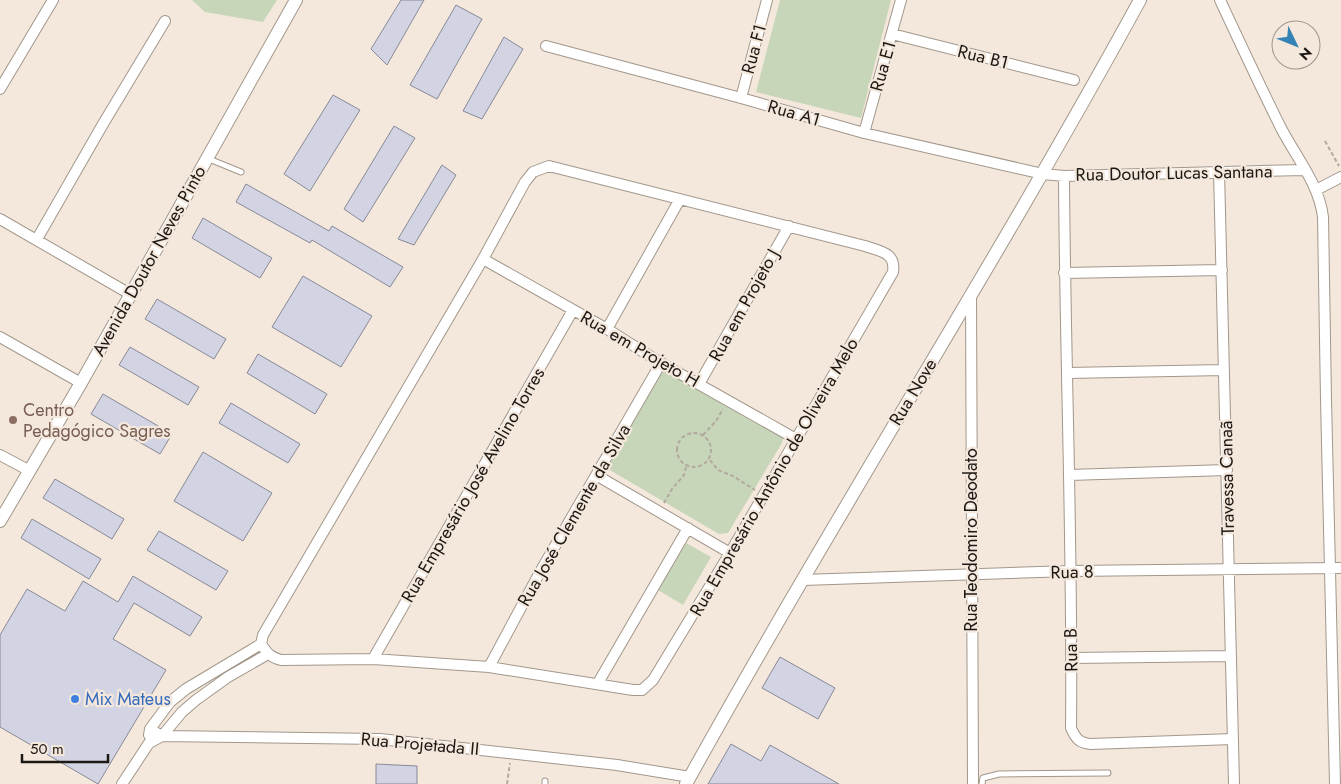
<svg xmlns="http://www.w3.org/2000/svg" width="1341" height="784" viewBox="0 0 1341 784" font-family="Jost,sans-serif">
<style>
.green{fill:#c7d6b8}
.building{fill:#d2d3e3;stroke:#888997}
.lines{fill:none;stroke-linecap:round;stroke-linejoin:round}
.service-casing{stroke:#a2978b;stroke-width:7}
.minor-casing{stroke:#a2978b;stroke-width:12}
.tertiary-casing{stroke:#a2978b;stroke-width:14}
.path{stroke:#b2a99f;stroke-width:2;stroke-dasharray:4 2.5;stroke-linecap:butt}
.service{stroke:#fff;stroke-width:5}
.minor{stroke:#fff;stroke-width:10}
.tertiary{stroke:#fff;stroke-width:12}
.education-dot{fill:#8d6e63;stroke:#f4e8dc;stroke-width:2}
.shop-dot{fill:#3f7fe0;stroke:#f4e8dc;stroke-width:2}
.labels{text-anchor:middle;dominant-baseline:central;stroke-width:4.5;stroke-linejoin:round;paint-order:stroke}
.street-label{font-size:18px;fill:#1c1813;stroke:#f4e8dc}
.education-label{font-size:18px;fill:#785e54;stroke:#f4e8dc;text-anchor:start}
.shop-label{font-size:18px;fill:#366cbe;stroke:#f4e8dc;text-anchor:start}
</style>
<rect width="100%" height="100%" fill="#f4e8dc"/>
<path class="green" d="M192,0H277L263,22L205,12Z
M780,0H891L861,118L756,92Z
M669,365L784,435L782,443L728,533L719,534L608,469L606,458L658,369Z
M686,543L711,557L683,605L658,590Z"/>
<path class="building" d="M401,0H424L387,65L371,49Z
M456,5L482,19L437,99L410,85Z
M504,37L523,49L482,119L463,111Z
M333,95L360,110L310,191L284,174Z
M394,126L415,138L363,222L344,209Z
M442,165L456,175L414,245L398,239Z
M246,184L329,231L332,226L403,267L390,287L312,240L310,243L236,202Z
M203,218L272,258L260,278L192,238Z
M303,276L372,316L341,367L272,327Z
M157,299L226,339L214,359L145,319Z
M130,347L199,387L188,405L119,365Z
M258,354L327,394L315,414L247,373Z
M103,394L172,434L160,454L91,414Z
M231,403L300,444L288,463L219,423Z
M203,452L272,493L243,541L174,501Z
M55,479L124,519L112,539L43,498Z
M32,519L101,559L89,579L21,538Z
M159,531L228,571L216,590L147,550Z
M133,576L202,617L190,636L134,603L113,639L166,670L98,784L0,727V635L27,589L65,611L83,581L118,602Z
M780,657L835,688L818,719L762,688Z
M731,744L761,761L770,745L839,784H708Z
M376,764L417,766V784H376Z"/>
<g class="lines">
<defs>
<path id="service" d="M209,159L241,172
M545,781V784
M982,784L983,778L999,774L1108,773"/>
<path id="minor" d="M1220,0C1240,43 1260,86 1281,128C1296,157 1319,184 1323,217L1326,399L1335,784
M892,34L1074,80
M546,46L741,98L864,133L1043,174L1064,176L1305,170
M0,89L53,0
M741,98L767,0
M864,133L901,0
M549,166L865,246C879,251 896,252 893,272L730,553L653,680L642,690H633L489,667L373,659L281,660C270,657 267,653 261,644L263,635L483,259L525,182L533,172Z
M1219,171L1234,784
M1064,176C1065,360 1073,544 1071,728C1076,739 1079,743 1091,744L1233,739
M1316,190L1341,177
M0,219L130,294
M37,239L103,124L165,21
M483,259L607,329L661,363L796,439
M1064,273L1222,270
M971,296L973,784
M607,329L680,199
M0,337L81,383
M1067,373L1224,370
M699,384L789,226
M0,455L30,471
M596,475L730,553
M1069,475L1227,470
M803,580L1070,571L1341,568
M1072,658L1231,656
M373,659L573,310
M489,667L540,572L661,363
M598,683L688,528
M150,729L162,736L380,739L617,765L690,777
M149,735L150,729L170,702L186,689L261,644
M122,784L149,743L162,736L182,712L196,700L228,677L268,654"/>
<path id="tertiary" d="M0,521L81,383L296,0
M686,784C832,520 995,265 1140,0"/>
</defs>
<use href="#service" class="service-casing"/>
<use href="#minor" class="minor-casing"/>
<use href="#tertiary" class="tertiary-casing"/>
<path class="path" d="M1325,141L1339,166
M677 450a17 17 0 1 1 34 0a17 17 0 1 1-34 0Z
M703,435L716,421L723,409
M710,460L718,470L733,476L755,490
M664,503L672,489L684,475L686,467
M507,784L510,763"/>
<use href="#service" class="service"/>
<use href="#minor" class="minor"/>
<use href="#tertiary" class="tertiary"/>
</g>
<circle class="education-dot" cx="13" cy="420" r="5"/>
<circle class="shop-dot" cx="75" cy="699" r="5"/>
<g class="labels">
<g class="street-label">
<text transform="translate(754 49) rotate(-75)">Rua F1</text>
<text transform="translate(983 57) rotate(14)">Rua B1</text>
<text transform="translate(883 66) rotate(-74)">Rua E1</text>
<text transform="translate(794 113) rotate(16)">Rua A1</text>
<text transform="translate(1174 173) rotate(-1)">Rua Doutor Lucas Santana</text>
<text transform="translate(149 261) rotate(-61)">Avenida Doutor Neves Pinto</text>
<text transform="translate(744 305) rotate(-61)">Rua em Projeto J</text>
<text transform="translate(640 349) rotate(30)">Rua em Projeto H</text>
<text transform="translate(913 392) rotate(-59)">Rua Nove</text>
<text transform="translate(774 477) rotate(-60)">Rua Empresário Antônio de Oliveira Melo</text>
<text transform="translate(1227 478) rotate(-91)">Travessa Canaã</text>
<text transform="translate(473 485) rotate(-60)">Rua Empresário José Avelino Torres</text>
<text transform="translate(574 515) rotate(-60)">Rua José Clemente da Silva</text>
<text transform="translate(971 540) rotate(-90)">Rua Teodomiro Deodato</text>
<text transform="translate(1072 572) rotate(-1)">Rua 8</text>
<text transform="translate(1071 650) rotate(-91)">Rua B</text>
<text transform="translate(420 744) rotate(5)">Rua Projetada II</text>
</g>
<g class="education-label">
<text x="23" y="410">Centro<tspan x="23" dy="21">Pedagógico Sagres</tspan></text>
</g>
<g class="shop-label">
<text x="85" y="699">Mix Mateus</text>
</g>
</g>
<g transform="translate(1296 45) rotate(133)"><circle r="24" fill="#f4e8dc" stroke="#9e958c"/>
<path d="M0-4L9 19L0 12L-9 19Z" fill="#3583b5"/>
<text y="-8" font-size="14" font-weight="bold" text-anchor="middle" fill="#1c1813">N</text>
</g>
<path d="M22 754v8h86v-8" fill="none" stroke="#1c1813" stroke-width="2.5"/>
<text x="30" y="754" font-size="15" fill="#1c1813" stroke="#f4e8dc" stroke-width="4" paint-order="stroke">50 m</text>
</svg>
